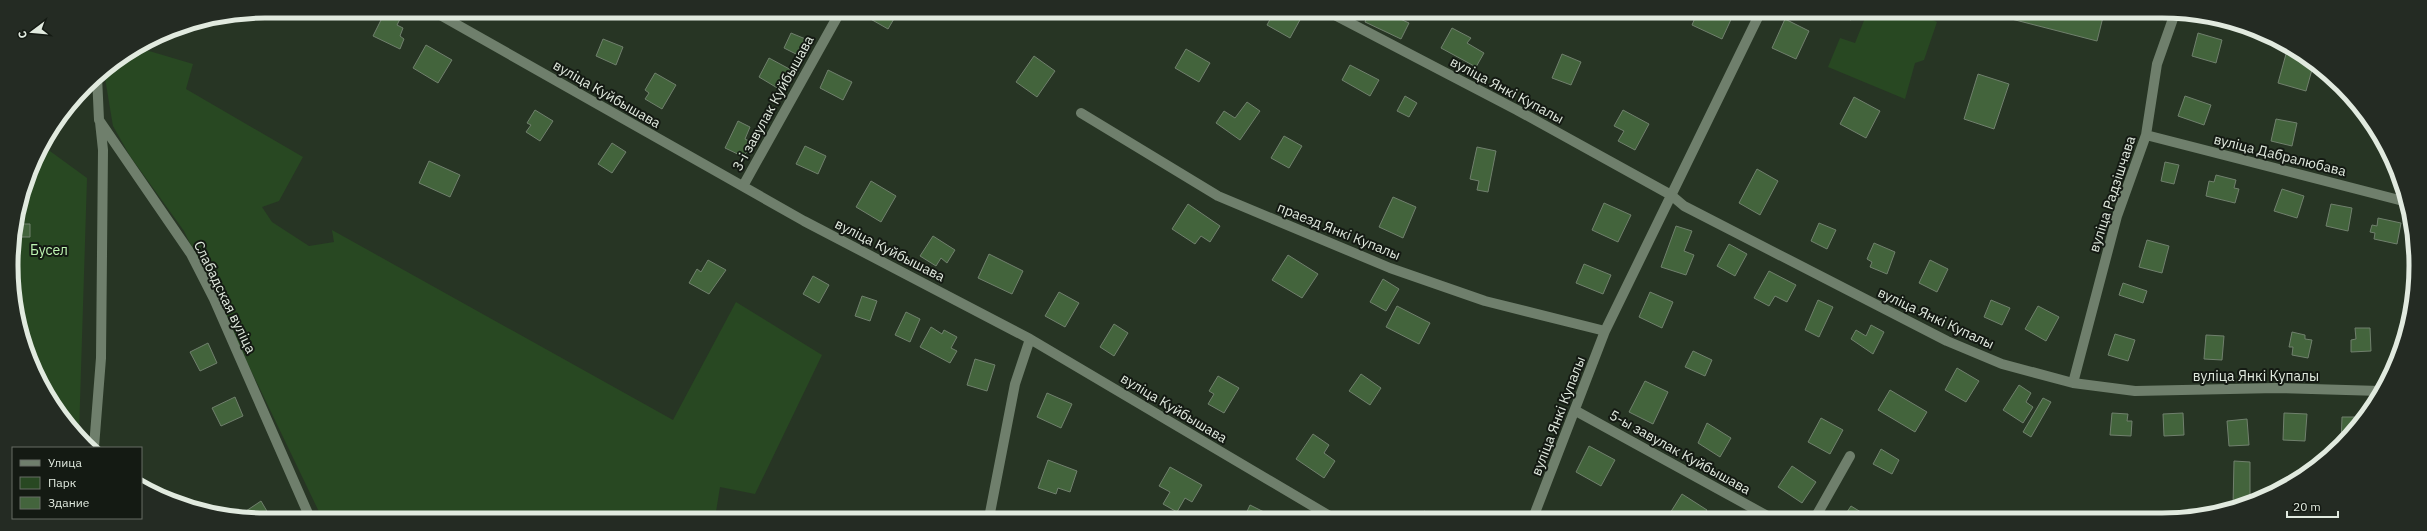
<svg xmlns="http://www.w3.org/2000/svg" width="2427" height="531" viewBox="0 0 2427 531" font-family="'IBM Plex Sans',sans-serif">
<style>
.green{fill:#284822}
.building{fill:#43643c;stroke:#70806d}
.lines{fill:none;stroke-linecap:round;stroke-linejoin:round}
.minor{stroke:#6f7f6c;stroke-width:10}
.labels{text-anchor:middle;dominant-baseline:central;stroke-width:4;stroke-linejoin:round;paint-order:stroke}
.street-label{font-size:14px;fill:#e1eadf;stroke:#141a13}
.park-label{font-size:14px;fill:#bef4b2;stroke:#141a13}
.rim{fill:none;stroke:#e1eadf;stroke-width:5}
</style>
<rect width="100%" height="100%" fill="#273524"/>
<path class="green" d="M1867,13H1918L1937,22L1924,60L1915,63L1905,99L1828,67L1840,38L1855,43Z
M139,48L193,64L186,89L303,157L279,201L262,207L272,222L309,246L334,242L332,230L673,420L736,302L822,355L755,494L720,487L715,518H322L184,231L130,156L113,126L105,78L106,69Z
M43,146L87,178L79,434L64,421L24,347L12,249L37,153Z"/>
<path class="building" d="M329,11H343L340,17Z
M385,12L400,19L397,25L403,28L400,36L404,39L400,49L373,36Z
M870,12H898L888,29L867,17Z
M1274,12H1290L1301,18L1290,38L1267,25Z
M1369,12H1385L1409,23L1401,39L1365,22Z
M1697,13H1734L1722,39L1692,25Z
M1833,13H1853L1851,20Z
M1988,13H2104L2097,41Z
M1785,19L1809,31L1796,59L1772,48Z
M1452,28L1471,38L1467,43L1484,53L1476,67L1441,48Z
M791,33L808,40L800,56L784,48Z
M2198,33L2222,40L2216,63L2192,56Z
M603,39L623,47L616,65L596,56Z
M426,45L452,60L438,83L413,68Z
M1186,49L1210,63L1199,82L1175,68Z
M1562,54L1581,62L1571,85L1552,78Z
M2286,54L2306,60L2313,66L2306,91L2278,83Z
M1034,56L1055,71L1037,97L1016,82Z
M769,58L795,72L784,92L759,77Z
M1350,65L1379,80L1370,96L1342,80Z
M828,70L852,82L843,100L820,88Z
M655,73L676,85L662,109L645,99L649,93L645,90Z
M1978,74L2009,84L1994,129L1964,119Z
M1405,96L1417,103L1409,117L1397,111Z
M2185,96L2211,105L2204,125L2178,116Z
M1854,97L1880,111L1866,138L1840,124Z
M1247,102L1260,111L1240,140L1216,123L1224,111L1235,118Z
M535,110L553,121L540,141L526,132L531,125L527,123Z
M1623,110L1649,124L1635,150L1618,141L1624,131L1614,126Z
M2276,119L2297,123L2292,146L2271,141Z
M738,121L750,127L745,139L751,142L744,157L725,148Z
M1284,136L1302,146L1289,168L1271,158Z
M612,143L626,152L612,173L598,164Z
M805,146L826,156L818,174L796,164Z
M1477,147L1496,151L1488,192L1477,190L1479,181L1470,179Z
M429,161L460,175L450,197L419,183Z
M2165,162L2179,165L2174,184L2161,181Z
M1757,169L1778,181L1760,215L1739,203Z
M2216,175L2236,180L2234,188L2239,189L2235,203L2206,196L2209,181L2214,182Z
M871,181L896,196L881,222L856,207Z
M2282,189L2304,196L2297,218L2274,211Z
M1393,197L1416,207L1403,238L1379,227Z
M1604,203L1631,215L1618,242L1592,230Z
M1188,204L1220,226L1210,242L1201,236L1195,244L1172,229Z
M2331,204L2352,208L2348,231L2326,226Z
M2378,218L2401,223L2397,244L2374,239L2375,233L2370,232L2372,225L2377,226Z
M1819,223L1836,230L1827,249L1811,241Z
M18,224H30V237H15Z
M1676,226L1692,231L1684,251L1694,255L1686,275L1661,267Z
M933,236L955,250L947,263L941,258L936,266L920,256Z
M2147,240L2169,246L2162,273L2139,267Z
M1874,243L1895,252L1887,274L1870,267L1872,262L1867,259Z
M1729,244L1747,254L1735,276L1717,266Z
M989,254L1023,271L1012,294L978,278Z
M1288,255L1318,274L1302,298L1272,280Z
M708,260L726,270L709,294L689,283L697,269L701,272Z
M1930,260L1948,269L1937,292L1919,283Z
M1584,264L1611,275L1603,294L1576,283Z
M1769,271L1796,285L1787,302L1775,296L1769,306L1754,298Z
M813,276L829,285L819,303L803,294Z
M1383,279L1399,289L1386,311L1370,302Z
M2123,283L2147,291L2143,303L2119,295Z
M1059,292L1079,303L1065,327L1045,316Z
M1650,292L1673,302L1662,328L1639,317Z
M862,296L877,301L870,321L855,316Z
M1818,300L1833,307L1819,337L1805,330Z
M1991,300L2010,308L2002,325L1984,317Z
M1397,306L1430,323L1419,344L1386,327Z
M2038,306L2059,317L2046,341L2025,329Z
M906,312L920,319L910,342L895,335Z
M1114,324L1128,333L1114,356L1100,347Z
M1871,325L1884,332L1873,354L1851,339L1856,330L1866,336Z
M931,327L942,334L944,330L957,337L951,348L957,351L950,363L920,347Z
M2355,328H2370L2371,351L2351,352V340L2356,339Z
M2292,332L2305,335V339L2312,340L2308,358L2292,355L2293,347H2289Z
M2115,334L2135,340L2128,361L2108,355Z
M2206,335L2224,336L2222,360L2204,359Z
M208,343L217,363L200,371L190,352Z
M1693,351L1712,360L1705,376L1685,367Z
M975,359L995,365L987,391L967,385Z
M1957,368L1979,381L1966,402L1945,390Z
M1361,374L1381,388L1370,405L1349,391Z
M1218,376L1239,388L1224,413L1208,404L1214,394L1209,391Z
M1645,381L1668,392L1653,424L1629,412Z
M2019,385L2031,393L2026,402L2033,407L2023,423L2003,410Z
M1890,390L1927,412L1915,432L1878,410Z
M1047,393L1072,404L1061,428L1037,417Z
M235,397L243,416L221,426L212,408Z
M2043,398L2051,402L2031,437L2023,432Z
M2112,413L2128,414L2127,421H2132L2131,436L2110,435Z
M2183,413L2184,435L2164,436L2163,414Z
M2284,413L2307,414L2305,441L2283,440Z
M2342,417H2360L2341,446Z
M1821,418L1843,430L1830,454L1808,442Z
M2247,419L2249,445L2229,446L2227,421Z
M1707,423L1731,438L1720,457L1698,443Z
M1313,434L1329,445L1324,453L1335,461L1324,478L1296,459Z
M1589,446L1615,460L1601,486L1576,472Z
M1881,449L1899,460L1892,474L1873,464Z
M1048,460L1077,471L1070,492L1058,488L1056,494L1038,488Z
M2234,461L2250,462V501L2233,506Z
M1792,466L1816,482L1802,503L1778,487Z
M1170,467L1202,485L1192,502L1185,498L1177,512L1163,504L1170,492L1159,486Z
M1682,494L1707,510L1702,518H1667Z
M261,501L271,518H246L243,513Z
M1250,505L1276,518H1244Z
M1851,506L1869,517V518H1843Z
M1424,511L1437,518H1421Z"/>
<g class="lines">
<path class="minor" d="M433,11L804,221L1030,339L1333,518
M1329,12L1517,110L1671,195L1684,206L1947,341L2002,364L2073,383L2135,391L2277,388L2380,391
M97,76L99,120L191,254L214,299L310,518
M1081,113L1218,196L1390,268L1485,301L1605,331
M2146,135L2407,202
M743,186L840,12
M2073,383L2117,216L2146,135L2157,64L2175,13
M1576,411L1771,518
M94,447L101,358L103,150L100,122
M989,518L1015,384L1030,339
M1533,518L1605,331L1760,13
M1815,518L1850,456"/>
</g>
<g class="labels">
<g class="street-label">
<text transform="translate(1507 90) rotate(28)">вуліца Янкі Купалы</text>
<text transform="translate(607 94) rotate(30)">вуліца Куйбышава</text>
<text transform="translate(773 103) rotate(-61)">3-і завулак Куйбышава</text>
<text transform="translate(2280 155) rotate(14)">вуліца Дабралюбава</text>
<text transform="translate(2112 194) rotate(-72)">вуліца Радзішчава</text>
<text transform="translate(1339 231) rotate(22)">праезд Янкі Купалы</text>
<text transform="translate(890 250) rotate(27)">вуліца Куйбышава</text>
<text transform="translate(225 297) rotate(64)">Слабадская вуліца</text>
<text transform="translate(1936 318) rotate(25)">вуліца Янкі Купалы</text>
<text x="2256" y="376">вуліца Янкі Купалы</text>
<text transform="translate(1174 408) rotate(31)">вуліца Куйбышава</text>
<text transform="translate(1558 416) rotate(-69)">вуліца Янкі Купалы</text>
<text transform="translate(1680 452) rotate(29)">5-ы завулак Куйбышава</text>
</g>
<g class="park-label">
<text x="49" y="250">Бусел</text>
</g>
</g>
<path d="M0 0H2427V531H0ZM265 18H2162A247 247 0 0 1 2409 265V266A247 247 0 0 1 2162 513H265A247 247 0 0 1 18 266V265A247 247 0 0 1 265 18Z" fill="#242b23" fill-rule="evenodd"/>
<path class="rim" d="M265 18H2162A247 247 0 0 1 2409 265V266A247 247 0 0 1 2162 513H265A247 247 0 0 1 18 266V265A247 247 0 0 1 265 18Z"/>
<rect x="12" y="447" width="130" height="72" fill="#141a13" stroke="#666d65"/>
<rect x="20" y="460" width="20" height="6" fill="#6f7f6c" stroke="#666d65"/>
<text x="48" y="467" font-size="12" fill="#e1eadf">Улица</text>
<rect x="20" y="477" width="20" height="12" fill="#284822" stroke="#666d65"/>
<text x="48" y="487" font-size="12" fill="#e1eadf">Парк</text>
<rect x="20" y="497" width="20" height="12" fill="#43643c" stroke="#666d65"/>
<text x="48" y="507" font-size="12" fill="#e1eadf">Здание</text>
<g transform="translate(32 32) rotate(254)" stroke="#141a13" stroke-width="3" paint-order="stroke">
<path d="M0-3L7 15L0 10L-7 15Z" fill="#e1eadf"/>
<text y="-6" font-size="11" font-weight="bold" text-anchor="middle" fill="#e1eadf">С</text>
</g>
<path d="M2287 511v6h51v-6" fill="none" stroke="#e1eadf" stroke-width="2"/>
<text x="2293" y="511" font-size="12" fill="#e1eadf" stroke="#141a13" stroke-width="3" paint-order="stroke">20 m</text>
</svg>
